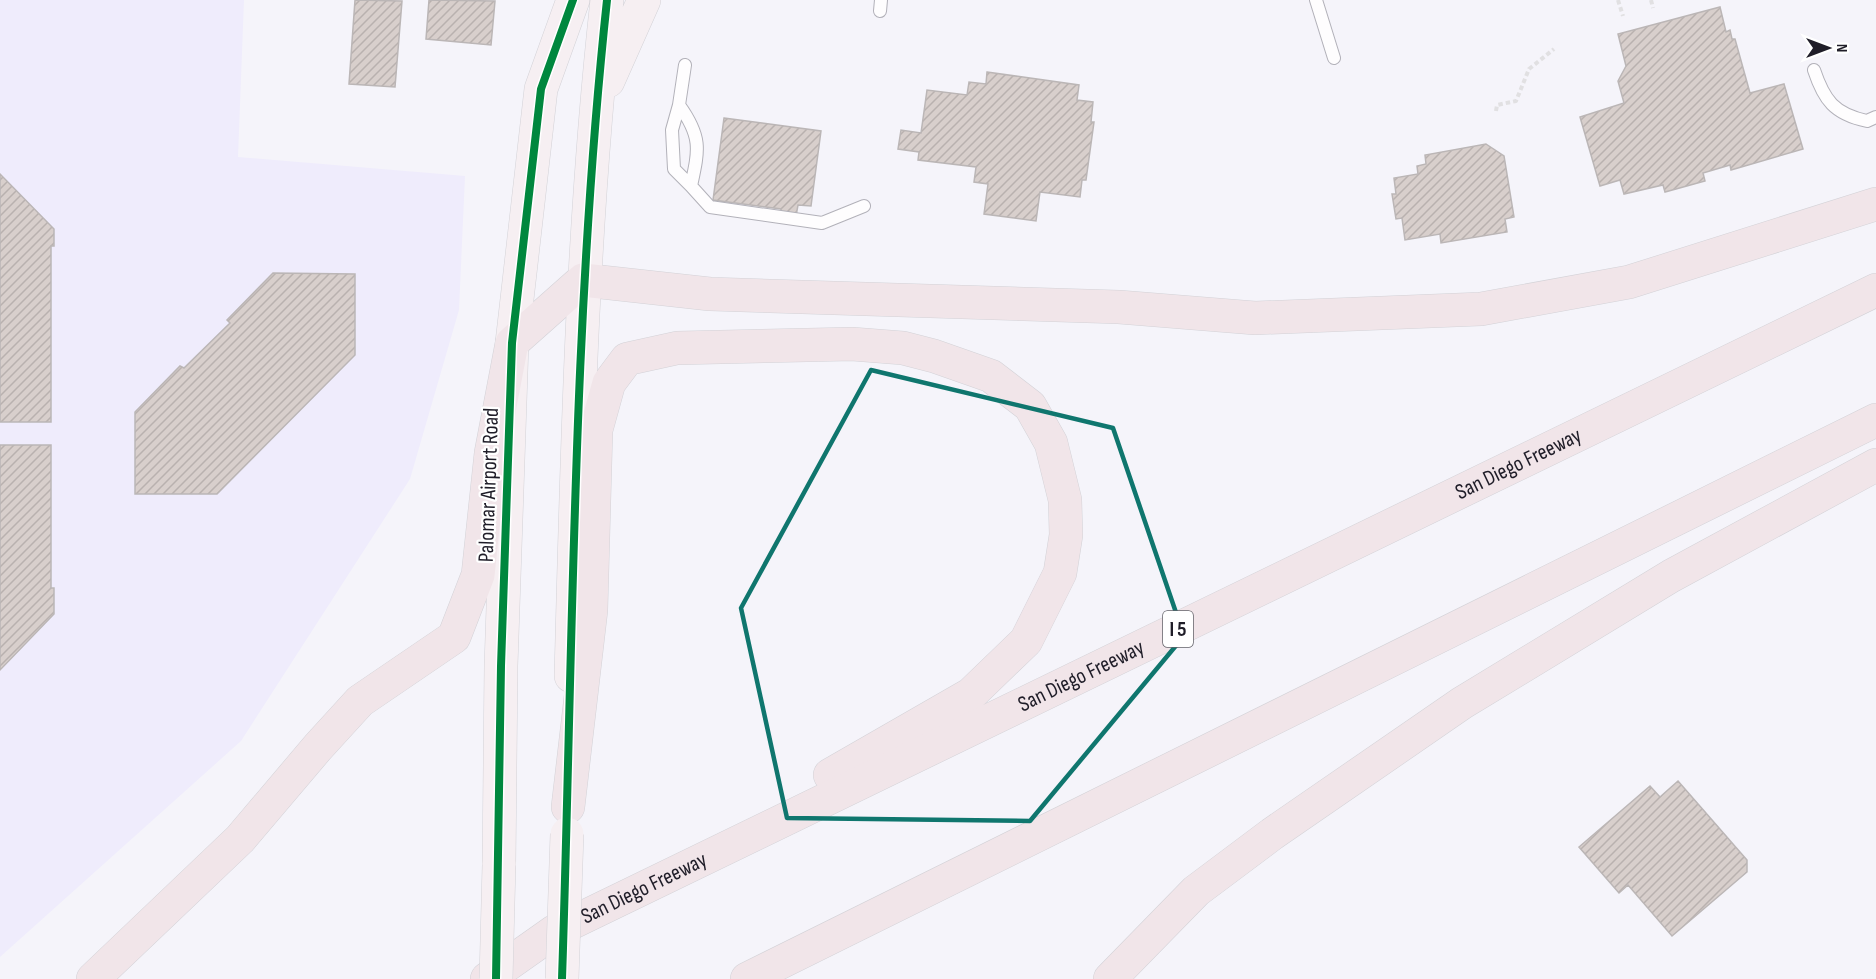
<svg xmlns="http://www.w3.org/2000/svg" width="1876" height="979" viewBox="0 0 1876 979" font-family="'Sofia Sans Condensed',sans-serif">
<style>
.built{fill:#efecfc}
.building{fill:url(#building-hatch);stroke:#bbb6b6;stroke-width:1.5}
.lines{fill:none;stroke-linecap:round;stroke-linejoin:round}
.service-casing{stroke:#b2b1b9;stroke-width:14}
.primary-casing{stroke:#d3d2d7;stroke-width:34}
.motorway-casing{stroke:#d3d2d7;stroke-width:34}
.path{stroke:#e1e0e2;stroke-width:4;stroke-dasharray:4.5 3;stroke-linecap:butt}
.service{stroke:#fefdfe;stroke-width:12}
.primary{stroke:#f6eff2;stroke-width:33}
.motorway{stroke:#f1e5e9;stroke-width:33}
.primary-bridge-casing{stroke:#d3d2d7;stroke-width:34;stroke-linecap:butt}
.primary-bridge{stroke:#f6eff2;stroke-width:33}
.cycleway-casing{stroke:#fff;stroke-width:11}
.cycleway{stroke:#00873e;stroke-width:8}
.marked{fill:none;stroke:#0f766e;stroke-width:4.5;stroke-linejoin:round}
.labels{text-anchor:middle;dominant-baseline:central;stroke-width:4.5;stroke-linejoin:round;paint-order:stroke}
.shield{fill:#fff;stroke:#626168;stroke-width:1.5}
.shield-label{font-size:21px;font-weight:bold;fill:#1f1d28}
.street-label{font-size:22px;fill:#1f1d28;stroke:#fff}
</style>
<defs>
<pattern id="building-hatch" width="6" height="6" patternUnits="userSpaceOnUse" patternTransform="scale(1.5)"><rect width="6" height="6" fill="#d8cfcc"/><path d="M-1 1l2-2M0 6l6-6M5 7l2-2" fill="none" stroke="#b9b1af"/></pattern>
</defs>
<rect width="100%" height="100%" fill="#f5f4fa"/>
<path class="built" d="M0,0H244L238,157L465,176L459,310L410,479L241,741L0,957Z"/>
<path class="building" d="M355,0L402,1L395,87L349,84Z
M429,0L495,1L491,45L426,39Z
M1720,7L1726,32L1730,30L1732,39H1735L1750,93L1784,84L1803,149L1731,170L1730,165L1703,173L1705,181L1665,192L1663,185L1624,194L1620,180L1600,186L1580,117L1624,103L1618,81L1626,66L1618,34Z
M987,72L1079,85L1077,100L1093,102L1091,122H1094L1086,180H1082L1080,197L1040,192L1036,221L984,214L988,184L974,182L976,167L918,160L919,152L898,149L901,130L921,133L927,90L967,95L969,82L986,84Z
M724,118L821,131L811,206L798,205L796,216L780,213L781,209L713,200Z
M1486,144L1504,156L1514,217L1505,219L1507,232L1441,243L1440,234L1405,240L1402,218L1396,219L1392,194H1396L1394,178L1418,174L1417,166L1426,164L1425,155Z
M0,174L54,229V246H51V422H0Z
M273,273L355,274V355L217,494H135V412L180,366L184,368L230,323L227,320Z
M0,445H51V588H54V614L0,670Z
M1678,781L1747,860V872L1672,936L1628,885L1619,893L1579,847L1650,786L1660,797Z"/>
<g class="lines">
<defs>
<path id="service" d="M1316,0L1334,58
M880,11L881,0
M685,65L679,105C702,137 699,149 691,186L710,207L822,223L864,206
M1814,70C1824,100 1834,114 1867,121L1876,117
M679,105L672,130L674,169L691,186"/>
<path id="primary" d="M608,81L644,0
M571,676C577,449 582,226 607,0
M499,865L501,666L512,343L541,89L573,0"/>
<g id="motorway">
<path d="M568,807L591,610L596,430L609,383L627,359L677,348L852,344L903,348L934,356L991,376L1030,406L1051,443L1065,500L1066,535L1060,573L1026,641L971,694L830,775"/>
<path d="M93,979L240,839L318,747L360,701L454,637L478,575L491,453L512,343L583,280L710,294L1119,307L1255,318L1481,309L1629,282L1876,204"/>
<path id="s1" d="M487,979L555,931L1876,290"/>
<path d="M747,979L1876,420"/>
<path d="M1110,979L1196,891L1272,834L1462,703L1671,576L1876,465"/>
</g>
</defs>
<use href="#service" class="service-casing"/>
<use href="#primary" class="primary-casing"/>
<use href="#motorway" class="motorway-casing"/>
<path class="path" d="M1618,0L1623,16
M1651,0L1653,8
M1496,111L1497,105L1516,101L1529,69L1554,49"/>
<use href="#service" class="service"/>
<use href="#primary" class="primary"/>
<use href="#motorway" class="motorway"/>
<defs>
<path id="primary-bridge" d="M496,979L499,865
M562,979L567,834"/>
</defs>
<use href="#primary-bridge" class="primary-bridge-casing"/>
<use href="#primary-bridge" class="primary-bridge"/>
<defs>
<path id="cycleway" d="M496,979L501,666L512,343L541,89L573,0
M562,979C573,652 572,325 607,0"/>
</defs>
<use href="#cycleway" class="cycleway-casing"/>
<use href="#cycleway" class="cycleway"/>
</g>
<path class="marked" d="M871,370L1113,428L1184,636L1030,821L787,818L741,608Z"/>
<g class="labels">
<rect class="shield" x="1163" y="611" width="30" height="36" rx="4.5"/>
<g class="shield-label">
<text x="1178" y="629">I 5</text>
</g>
<g class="street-label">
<text stroke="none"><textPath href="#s1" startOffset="1154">San Diego Freeway</textPath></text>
<text transform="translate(489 485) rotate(-88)">Palomar Airport Road</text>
<text stroke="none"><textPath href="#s1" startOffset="668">San Diego Freeway</textPath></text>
<text stroke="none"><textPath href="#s1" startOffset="182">San Diego Freeway</textPath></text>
</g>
</g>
<g transform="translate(1828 48) rotate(90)" stroke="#ffffff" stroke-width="4.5" paint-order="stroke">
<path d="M0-4.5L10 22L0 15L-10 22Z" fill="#1f1d28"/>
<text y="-9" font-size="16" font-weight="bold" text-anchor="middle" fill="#1f1d28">N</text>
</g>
</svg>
